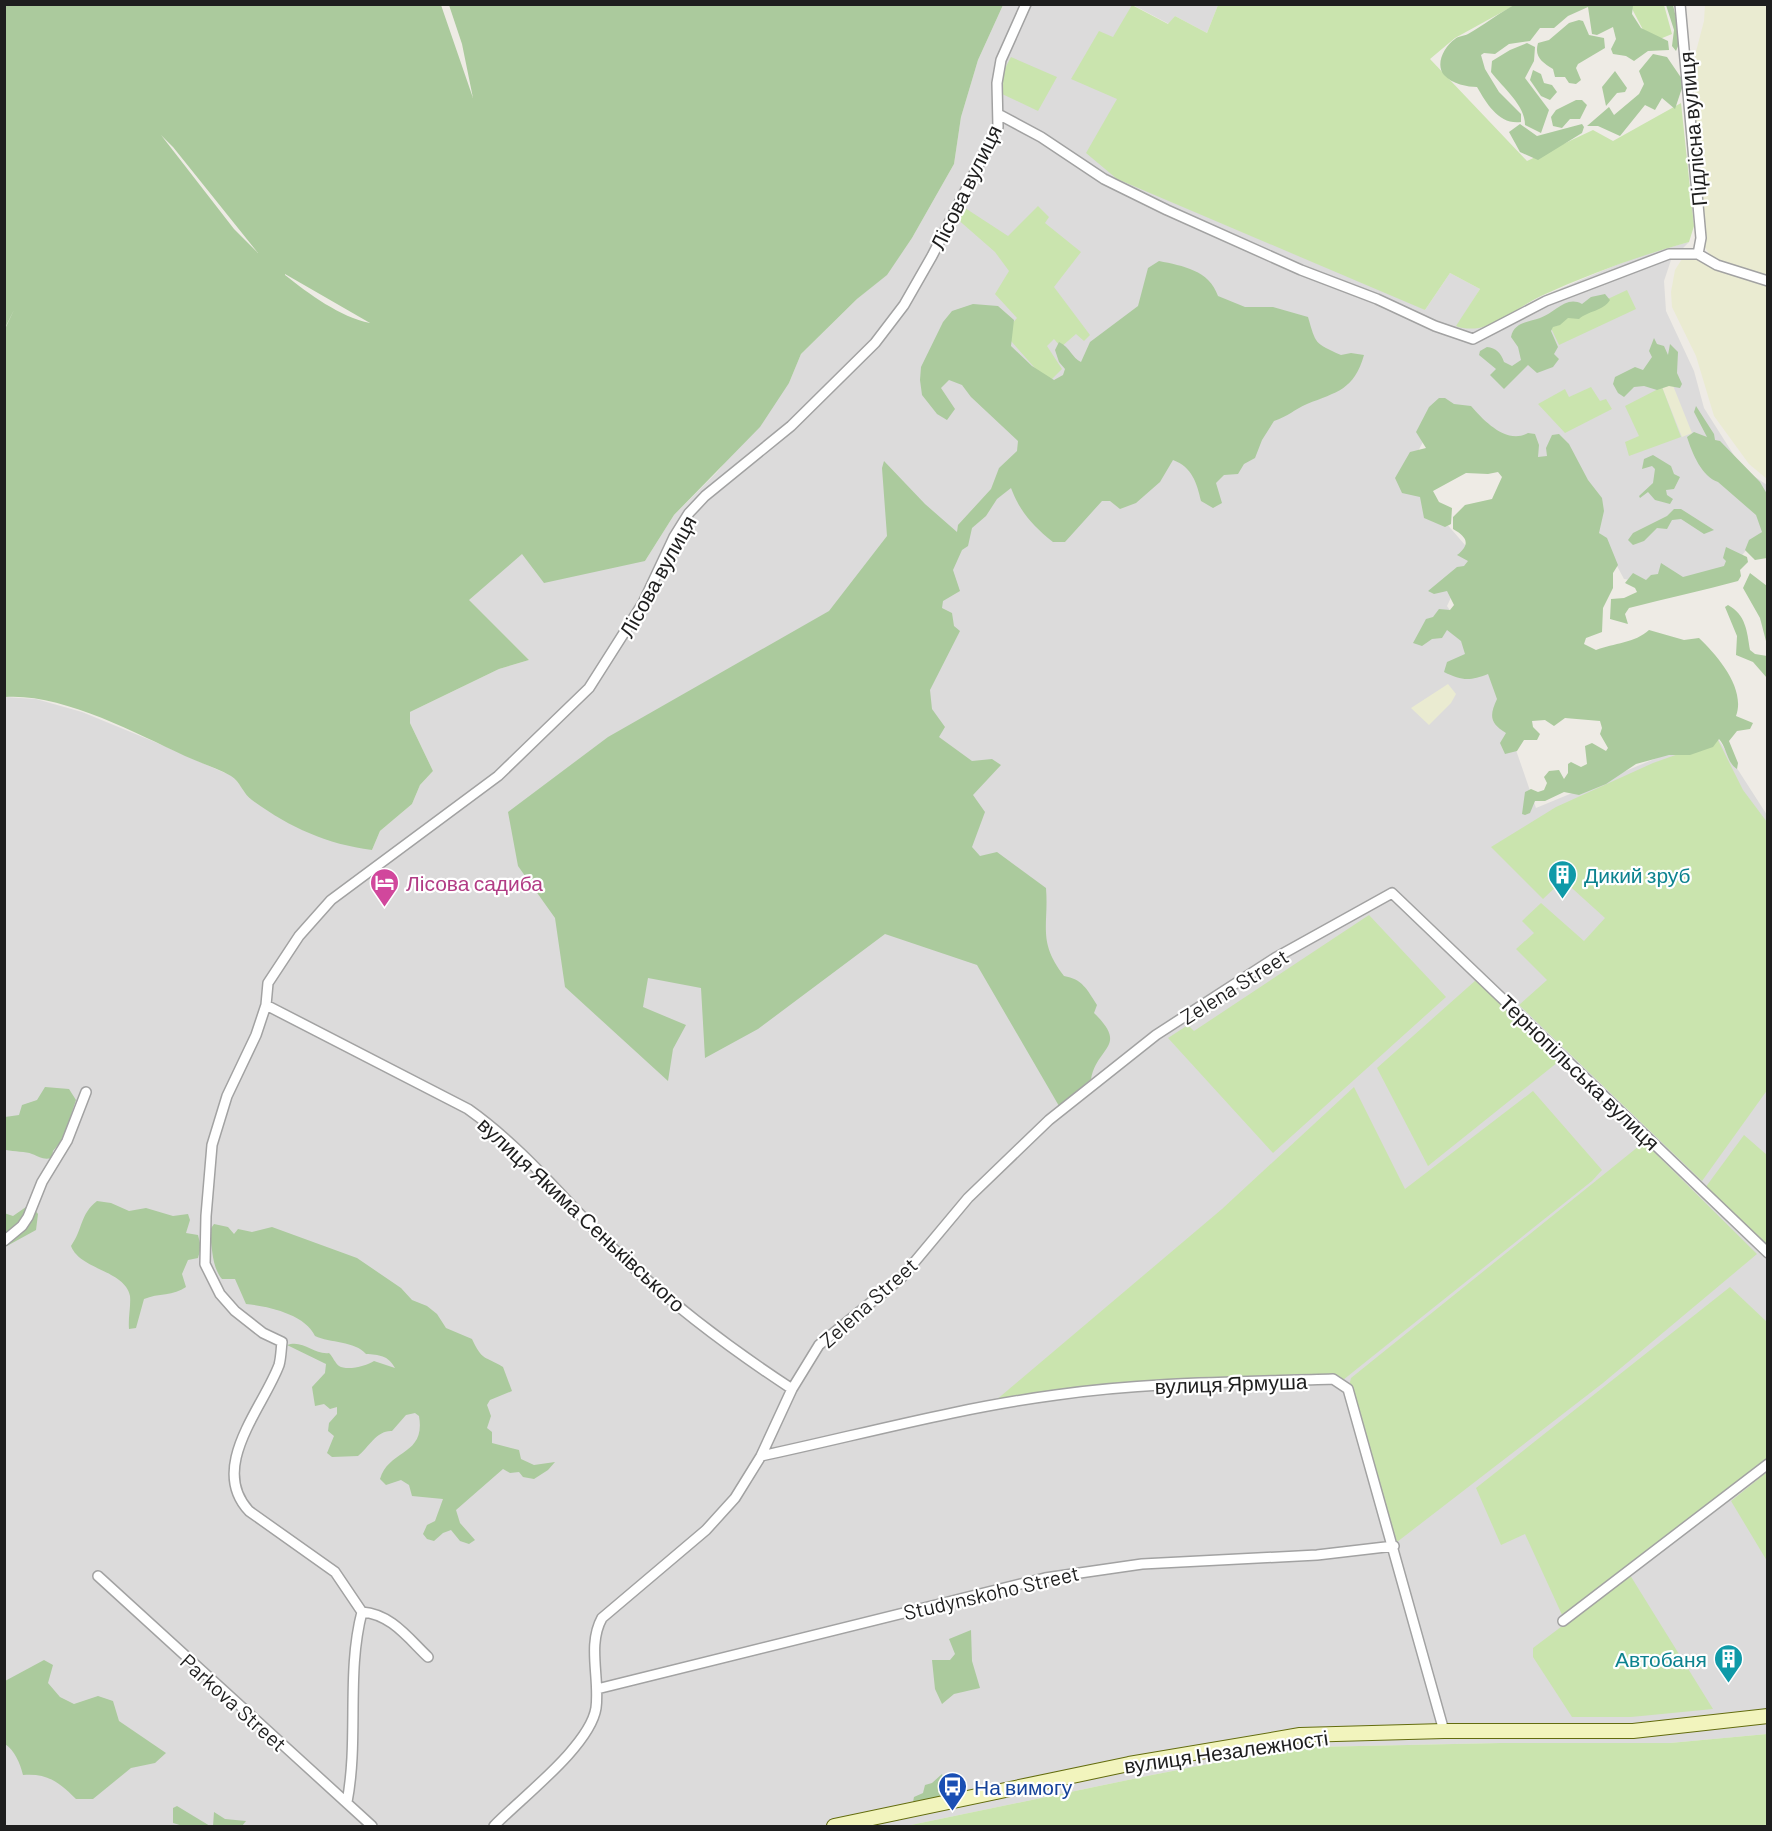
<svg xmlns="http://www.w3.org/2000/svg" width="1772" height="1831" viewBox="0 0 1772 1831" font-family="Barlow,sans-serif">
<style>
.residential{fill:#dcdbdb}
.farmland{fill:#eaebd1}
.grass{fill:#cae4ae}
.forest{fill:#abca9d;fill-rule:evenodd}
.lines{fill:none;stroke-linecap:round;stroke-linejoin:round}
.street-casing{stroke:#a2a2a2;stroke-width:12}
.secondary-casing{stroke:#636c0e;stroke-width:16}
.street{stroke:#fff;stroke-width:9}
.secondary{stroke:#f2f4bd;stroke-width:14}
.labels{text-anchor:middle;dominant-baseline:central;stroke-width:4.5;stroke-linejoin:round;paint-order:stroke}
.street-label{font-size:21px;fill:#1e1e1e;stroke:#fff}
.culture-label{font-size:21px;fill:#0d838f;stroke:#fff;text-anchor:start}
.hotel-label{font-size:21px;fill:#b23c85;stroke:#fff;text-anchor:start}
.transit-label{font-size:21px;fill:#164399;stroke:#fff;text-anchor:start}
</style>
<rect width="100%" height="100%" fill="#eeebe5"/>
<path class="residential" d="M1003,5H1218L1207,33L1175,16L1169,24L1133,5L1117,99L1425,310L1450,273L1480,289L1457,326L1498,321L1538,298L1585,278L1638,256L1689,242L1671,260L1664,281L1666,311L1694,371L1704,408L1742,468L1767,485V526L1731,568L1659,584L1624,579L1589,514L1444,402L1405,476L1472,553L1447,606L1486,663L1536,808L1715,734L1767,815V1734L1670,1743H1500L1313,1747L1255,1755L1152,1775L906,1826H5V697L36,699L82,712L155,742L234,777L249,798L372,850L380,831L412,804L420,785L433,771L410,723V712L499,669L529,660L468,600L522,553L645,561L674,515L717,472L789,383L801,354L857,299L886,275L912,238L954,164L961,117L978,60Z"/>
<path class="farmland" d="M1705,5H1767V275L1712,258L1704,246L1689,78L1704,21Z
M1698,254L1767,281V479L1749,464L1714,416L1696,356L1672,307L1671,292L1675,270L1682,259Z
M1672,383L1692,433L1682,437L1662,387Z
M1448,684L1456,694L1451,703L1429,725L1411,708Z"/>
<path class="grass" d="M1132,5L1168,24L1175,16L1207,33L1218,5H1515L1455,38L1430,59L1527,161L1593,130L1613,141L1681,103L1694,226L1689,242C1638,256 1589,274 1541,296C1520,306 1502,323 1479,328C1472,329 1462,329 1456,326L1480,289L1450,273L1425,310L1117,179L1086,153L1117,99L1071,79L1099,31L1113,37Z
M1630,5H1664L1672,34L1650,43Z
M1011,57L1057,77L1038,111L1002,94V74Z
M962,206L1008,236L1038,206L1049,217L1045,223L1081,252L1054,287L1090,335L1084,341L1076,334L1061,347L1054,339L1047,346L1062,369L1048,383L1004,333L1017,318L995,294L1009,271L995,252L955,217Z
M1627,290L1636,309L1559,345L1550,326Z
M1591,387L1600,401L1606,399L1612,409L1565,433L1538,404L1565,389L1569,397Z
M1662,387L1681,437L1629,456L1625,442L1639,436L1625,406Z
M1718,740L1743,790L1767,822L1768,1089L1702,1181L1519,1005L1547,980L1516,949L1534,933L1522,921L1541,903L1584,941L1605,918L1563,880L1543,899L1491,847L1556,807L1653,763Z
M1369,915L1446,997L1273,1153L1168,1038L1188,1025L1194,1031Z
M1476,980L1558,1062L1428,1166L1377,1068Z
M1354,1087L1405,1189L1533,1091L1602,1170L1592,1181L1343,1380L1334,1377L1096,1385L997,1404L995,1401L1222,1209Z
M1744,1135L1767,1155V1247L1705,1188Z
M1644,1142L1757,1254L1603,1383L1397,1542L1349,1386L1351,1378Z
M1730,1287L1767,1322V1462L1563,1617L1525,1534L1501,1545L1476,1488Z
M1767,1472V1561L1731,1501Z
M1630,1575L1713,1709L1631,1717H1572L1533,1657V1648Z
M1767,1734V1826H906L1152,1775L1255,1755L1313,1747L1500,1743H1670Z"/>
<path class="forest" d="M5,4L441,5L473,98L462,44L449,5H1003L978,60L961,117L954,164L912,238L887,275L857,299L801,354L789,383L760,427L674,515L645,561L544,583L522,554L469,600L529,660L499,669L410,712V723L433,771L420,785L412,804L380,831L372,850C326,844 289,827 252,800C243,794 240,781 231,776C217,768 200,763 185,756C134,732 61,693 5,697L4,331L14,310L5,328ZM161,135L173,147L258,253L234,229ZM285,275V274L370,323C340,317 309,294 285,275Z
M1516,4L1633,5L1632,14L1641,28L1668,41L1669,50L1648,51L1634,61L1626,56L1613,54L1611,49L1616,39L1613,27L1597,35L1592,34L1588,7L1568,16L1554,28H1540L1530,41L1509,44L1495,54L1484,53L1481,55L1485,69L1499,92L1521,114V122C1499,125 1487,104 1477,87C1468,87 1452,84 1444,75C1435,64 1444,47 1455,39C1458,36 1464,36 1468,34C1484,25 1499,13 1516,4Z
M1666,5H1673L1681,39L1676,51L1672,46L1674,30Z
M1579,20L1583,21L1589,35L1604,38L1605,48L1578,64L1576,68L1581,80L1576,84L1569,83L1565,77H1555L1553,69C1542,62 1534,57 1538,43L1549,40L1569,23Z
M1527,43L1535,47L1534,61L1525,78L1549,110L1541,133L1525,125C1525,105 1503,88 1491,72L1492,61L1510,50Z
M1653,54L1667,57L1684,82L1675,109L1662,98L1655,110L1645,105L1620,136L1598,126H1587L1609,107L1614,115L1639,94L1644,84L1639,71Z
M1533,70L1541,74L1544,83L1552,85L1557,92L1550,100L1541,96L1530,80Z
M1615,71L1627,88L1625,92L1617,93L1606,106L1602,87Z
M1576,100H1582L1587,105L1580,119H1570L1562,128L1553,126L1551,117L1556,110Z
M1520,124L1537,136L1582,124L1584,127L1582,133L1538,160L1520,152L1509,132Z
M1159,261C1183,266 1209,270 1218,296L1245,307H1273L1308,317C1316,344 1314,343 1341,355L1351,353L1364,355C1354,390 1337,392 1307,404C1295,409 1287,417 1274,421L1262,440L1255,458L1244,464L1238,474L1224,475L1216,483L1222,503L1213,508L1201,501C1197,483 1192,467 1173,460L1160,482L1136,503L1120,509L1110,501H1102L1065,542H1053C1033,526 1020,512 1011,488L997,499L986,516L972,528L968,546L962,550L953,570L960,591L943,601L942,608L952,613L954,626L960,631L930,690L932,709L945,727L939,737L972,761L992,759L1001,765L973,795L985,812L972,847L980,856L997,852L1046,888C1049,926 1037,941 1064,976C1082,979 1087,989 1097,1005L1094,1013C1129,1047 1097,1046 1091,1079L1059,1106L977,965L885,934L758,1029L705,1058L701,988L648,978L643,1007L686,1025L673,1049L668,1081L565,987L555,918L518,866L508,812L608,737L829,611L887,536L882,468L884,461L925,504L957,532L958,525L991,489L999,468L1017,451L1018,441L971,397L962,385L949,380L941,388L955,409L947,420L937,414L922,395L920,380L921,367L943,322L952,311L973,304L998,306L1014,320L1011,346L1032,366L1054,380L1063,375L1065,369L1059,362L1055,350L1059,342C1070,347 1072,358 1081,362L1090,342L1138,306L1148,268Z
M1605,294L1610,300C1603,311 1588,311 1579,319L1568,318L1560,325L1553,327L1551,331L1558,347L1554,354L1559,359L1553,367L1537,373L1528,365L1504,389L1490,375L1496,369L1479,355L1480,351L1487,347C1496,348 1501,353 1504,362L1512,366L1521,360L1518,347L1511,337C1514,322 1529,322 1540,318C1555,313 1566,295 1582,304L1591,297Z
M1654,338L1657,344L1664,346L1668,355L1670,344L1678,352L1677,373L1682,384L1680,388L1669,386L1657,390L1644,386L1634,387L1624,397L1618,393L1613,384L1615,377L1635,367L1643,370L1652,357L1649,351Z
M1439,398H1445L1454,404L1471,406C1484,421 1507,445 1528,433L1535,434L1539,445L1538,457L1547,456L1546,448L1552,435L1559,434L1569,444L1588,480L1602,498L1604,511L1599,533L1607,538L1618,565L1613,573V588L1603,608L1602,632L1586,638L1584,644L1596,650C1614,643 1635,643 1649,630L1684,640L1699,638C1718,656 1746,689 1736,716L1753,723L1750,729L1737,731L1729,741L1738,763L1737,769C1727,763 1727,748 1719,739L1713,747L1690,755H1669L1636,764L1606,784L1579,795L1564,792L1545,801H1535L1530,813L1525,815L1522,814L1525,792L1531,789L1538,792L1544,790L1547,783L1544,777L1549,771L1559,770L1564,779L1568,773V764L1571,762L1581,767L1587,764L1585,746L1592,743L1606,751L1608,748L1600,734L1602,728L1600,721L1565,718L1554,726L1545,720L1532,721L1533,727L1540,734L1537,740H1524L1517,751L1505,754L1500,743L1506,733C1490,723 1489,716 1497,699L1488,674C1470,681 1462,681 1444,672L1447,662L1465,654L1461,641L1447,630L1442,638L1432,639L1422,646L1413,643L1426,619L1433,617L1439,609L1450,610L1454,605L1447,591L1434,594L1428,591L1457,567L1464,566L1468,561L1457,555C1471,544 1467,537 1453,529V517L1465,505L1492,499L1502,477L1498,472L1488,474L1466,473L1433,491L1439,502L1452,508L1451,524L1445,527L1424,518L1420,497L1402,493L1395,478L1410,452L1426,448L1416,432L1429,407Z
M1696,406L1714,434L1715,440L1720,441L1760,482L1767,494V558L1755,560L1745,550L1749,540L1762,532L1756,515L1718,482C1702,477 1692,453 1687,437L1694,432L1707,437L1694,412Z
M1653,455L1671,466L1674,474L1680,477L1674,489L1666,490L1667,495L1673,499L1670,504L1655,500L1648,492L1640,498L1639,496L1653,483L1655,469L1652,466L1642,469L1644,459Z
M1674,509H1681L1714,530L1704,534L1681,519L1672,520L1667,529L1657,528L1644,541L1633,545L1628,540L1633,533L1667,516Z
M1726,547L1747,557L1748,562L1740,570L1741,576L1738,581C1702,591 1667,598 1629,608L1625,614L1628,624L1610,619L1611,599L1624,598L1637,592L1635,588L1625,583L1633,573L1646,580L1651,575L1658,574L1661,563L1683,577L1724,566L1726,561L1723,558Z
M1750,573L1767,586V645L1760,618L1743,588Z
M1728,605C1746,615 1747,631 1750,650L1755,654L1767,656V678L1753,662L1736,655L1737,636L1725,607Z
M45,1087L69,1089L76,1100L63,1139L53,1151L52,1158C43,1160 40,1157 32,1154C26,1151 14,1152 6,1150L5,1117L19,1115L22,1105L37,1100Z
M97,1201L111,1203L129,1211L146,1208L173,1216L188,1214L190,1220L186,1233L198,1235L201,1247L198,1258L188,1260L182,1274L186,1287C174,1296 158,1293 144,1299L136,1328L129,1329C128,1318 131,1306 130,1296C125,1270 80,1270 71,1246C83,1229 80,1214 97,1201Z
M26,1207L34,1209L38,1214L36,1230L5,1247L4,1213L13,1216Z
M214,1224L228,1227L234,1234L238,1229L252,1232L272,1227L357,1258L401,1288L412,1300L427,1306L437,1314L446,1328L472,1339C482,1361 485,1356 503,1367L512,1391L490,1400L487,1405L491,1416L487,1428L492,1432V1443L519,1450L521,1459L534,1465L555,1462L548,1470L534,1479L523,1477L519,1472L510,1473L503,1469L456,1510L460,1523L475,1540L469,1544L460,1541L451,1530L443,1533L434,1541L427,1539L423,1534L427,1525L435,1521L443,1499L412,1496L409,1485L401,1480L386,1485L380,1479C389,1449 426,1456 419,1416L415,1413L406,1415L392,1431C377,1430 369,1447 358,1456L332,1457L327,1453L334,1436L328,1431L329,1423L337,1414V1407L330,1409L324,1404L315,1406L312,1387L325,1373L326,1364L287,1345C303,1339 314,1355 329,1353C333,1357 335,1363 339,1366C347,1371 367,1366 374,1361L395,1368C388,1355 379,1355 366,1354C355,1341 330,1343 315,1336C305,1314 267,1306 246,1304L235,1279H222C211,1266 213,1247 209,1231Z
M971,1630L972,1661L980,1688L954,1694L942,1704L935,1689L932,1660H950L955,1654L949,1639Z
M44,1660L53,1665L48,1683L60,1697L74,1704L98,1696L113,1701L119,1721L166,1753L155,1763L131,1768L93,1799H76C59,1782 47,1773 23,1775C20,1763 15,1751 5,1744V1681Z
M942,1774L949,1794L916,1804L913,1802L914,1797L923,1793L925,1785L932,1783Z
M177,1806L210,1826H183L173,1823V1808Z
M214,1812L225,1819L246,1821L242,1826H213Z"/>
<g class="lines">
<defs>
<path id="street" d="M1680,4L1701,238L1698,254
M1000,115L1041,137L1104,179L1167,210L1301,270L1377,299L1435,326L1473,339L1546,301L1669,254H1698L1717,265L1768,281
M266,1005L468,1109C526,1150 568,1205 619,1254C672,1305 731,1349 792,1389
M4,1241L22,1226L28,1217L42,1182L67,1141L86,1092
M761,1456C859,1435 957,1408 1056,1395C1147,1382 1241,1382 1333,1379L1348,1389L1444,1731
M98,1576L372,1826
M362,1612C391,1614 408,1638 428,1657
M1563,1621L1768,1464
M597,1689L1045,1578L1142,1564L1317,1555L1394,1546
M347,1802C359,1739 346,1673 362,1612L335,1572L249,1511C208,1467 263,1408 279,1365C281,1358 281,1350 282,1342L263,1333L235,1311L220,1294L205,1264L206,1216L212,1145L227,1096L256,1035L266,1005L268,983L299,936L331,900L498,776L589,688L643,603L674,537L689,513L705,496L791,426L875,343L904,305L932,256L998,127L997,83L1001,60L1026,4
M494,1826C521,1798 590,1746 596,1708C600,1678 587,1645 602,1618L706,1530L735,1498L761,1456L792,1389L819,1345L902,1277L968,1198L1049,1120L1156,1035L1275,958L1392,893L1768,1253"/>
<path id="secondary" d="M834,1826L1129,1764L1300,1735L1444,1731H1633L1768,1716"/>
</defs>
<use href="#street" class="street-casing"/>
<use href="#secondary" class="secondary-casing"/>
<use href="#street" class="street"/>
<use href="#secondary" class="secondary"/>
</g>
<defs>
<symbol id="building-pin" viewBox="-11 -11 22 30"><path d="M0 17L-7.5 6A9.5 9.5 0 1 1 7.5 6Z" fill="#0f9aa8" stroke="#fff"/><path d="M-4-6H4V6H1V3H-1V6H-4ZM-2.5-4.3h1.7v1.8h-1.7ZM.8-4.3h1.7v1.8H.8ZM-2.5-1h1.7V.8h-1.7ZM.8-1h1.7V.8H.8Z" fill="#fff"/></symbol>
<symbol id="hotel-pin" viewBox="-11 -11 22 30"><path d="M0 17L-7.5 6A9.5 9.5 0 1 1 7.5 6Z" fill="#d1479c" stroke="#fff"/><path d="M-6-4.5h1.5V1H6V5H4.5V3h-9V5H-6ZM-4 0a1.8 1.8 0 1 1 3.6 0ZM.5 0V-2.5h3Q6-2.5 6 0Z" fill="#fff"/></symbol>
<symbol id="bus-pin" viewBox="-11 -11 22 30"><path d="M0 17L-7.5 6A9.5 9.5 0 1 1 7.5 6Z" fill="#1a4fb4" stroke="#fff"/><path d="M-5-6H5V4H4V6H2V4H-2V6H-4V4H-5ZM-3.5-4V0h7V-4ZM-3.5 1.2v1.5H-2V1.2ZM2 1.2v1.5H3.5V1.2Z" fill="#fff"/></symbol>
</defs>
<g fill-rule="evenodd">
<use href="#building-pin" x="1546" y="858" width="33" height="45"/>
<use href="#hotel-pin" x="368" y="866" width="33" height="45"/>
<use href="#building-pin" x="1712" y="1642" width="33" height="45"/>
<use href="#bus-pin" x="936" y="1770" width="33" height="45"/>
</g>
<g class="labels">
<g class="street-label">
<text transform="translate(1692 129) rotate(-95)">Підлісна вулиця</text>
<text transform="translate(965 187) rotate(-64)">Лісова вулиця</text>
<text transform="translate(657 576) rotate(-61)">Лісова вулиця</text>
<text transform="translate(1234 986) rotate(-32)">Zelena Street</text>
<text transform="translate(1580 1072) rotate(44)">Тернопільська вулиця</text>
<text transform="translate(582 1214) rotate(43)">вулиця Якима Сеньківського</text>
<text transform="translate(868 1302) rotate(-42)">Zelena Street</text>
<text transform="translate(1231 1383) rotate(-2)">вулиця Ярмуша</text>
<text transform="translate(991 1592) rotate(-13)">Studynskoho Street</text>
<text transform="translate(234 1702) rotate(42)">Parkova Street</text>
<text transform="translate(1226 1751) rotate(-8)">вулиця Незалежності</text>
</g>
<g class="culture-label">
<text x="1584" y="874">Дикий зруб</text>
<text x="1707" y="1658" text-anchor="end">Автобаня</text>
</g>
<g class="hotel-label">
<text x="406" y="882">Лісова садиба</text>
</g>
<g class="transit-label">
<text x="974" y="1786">На вимогу</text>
</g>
</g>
<rect width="1772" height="1831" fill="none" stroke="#1e1e1e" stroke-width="12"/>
</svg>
